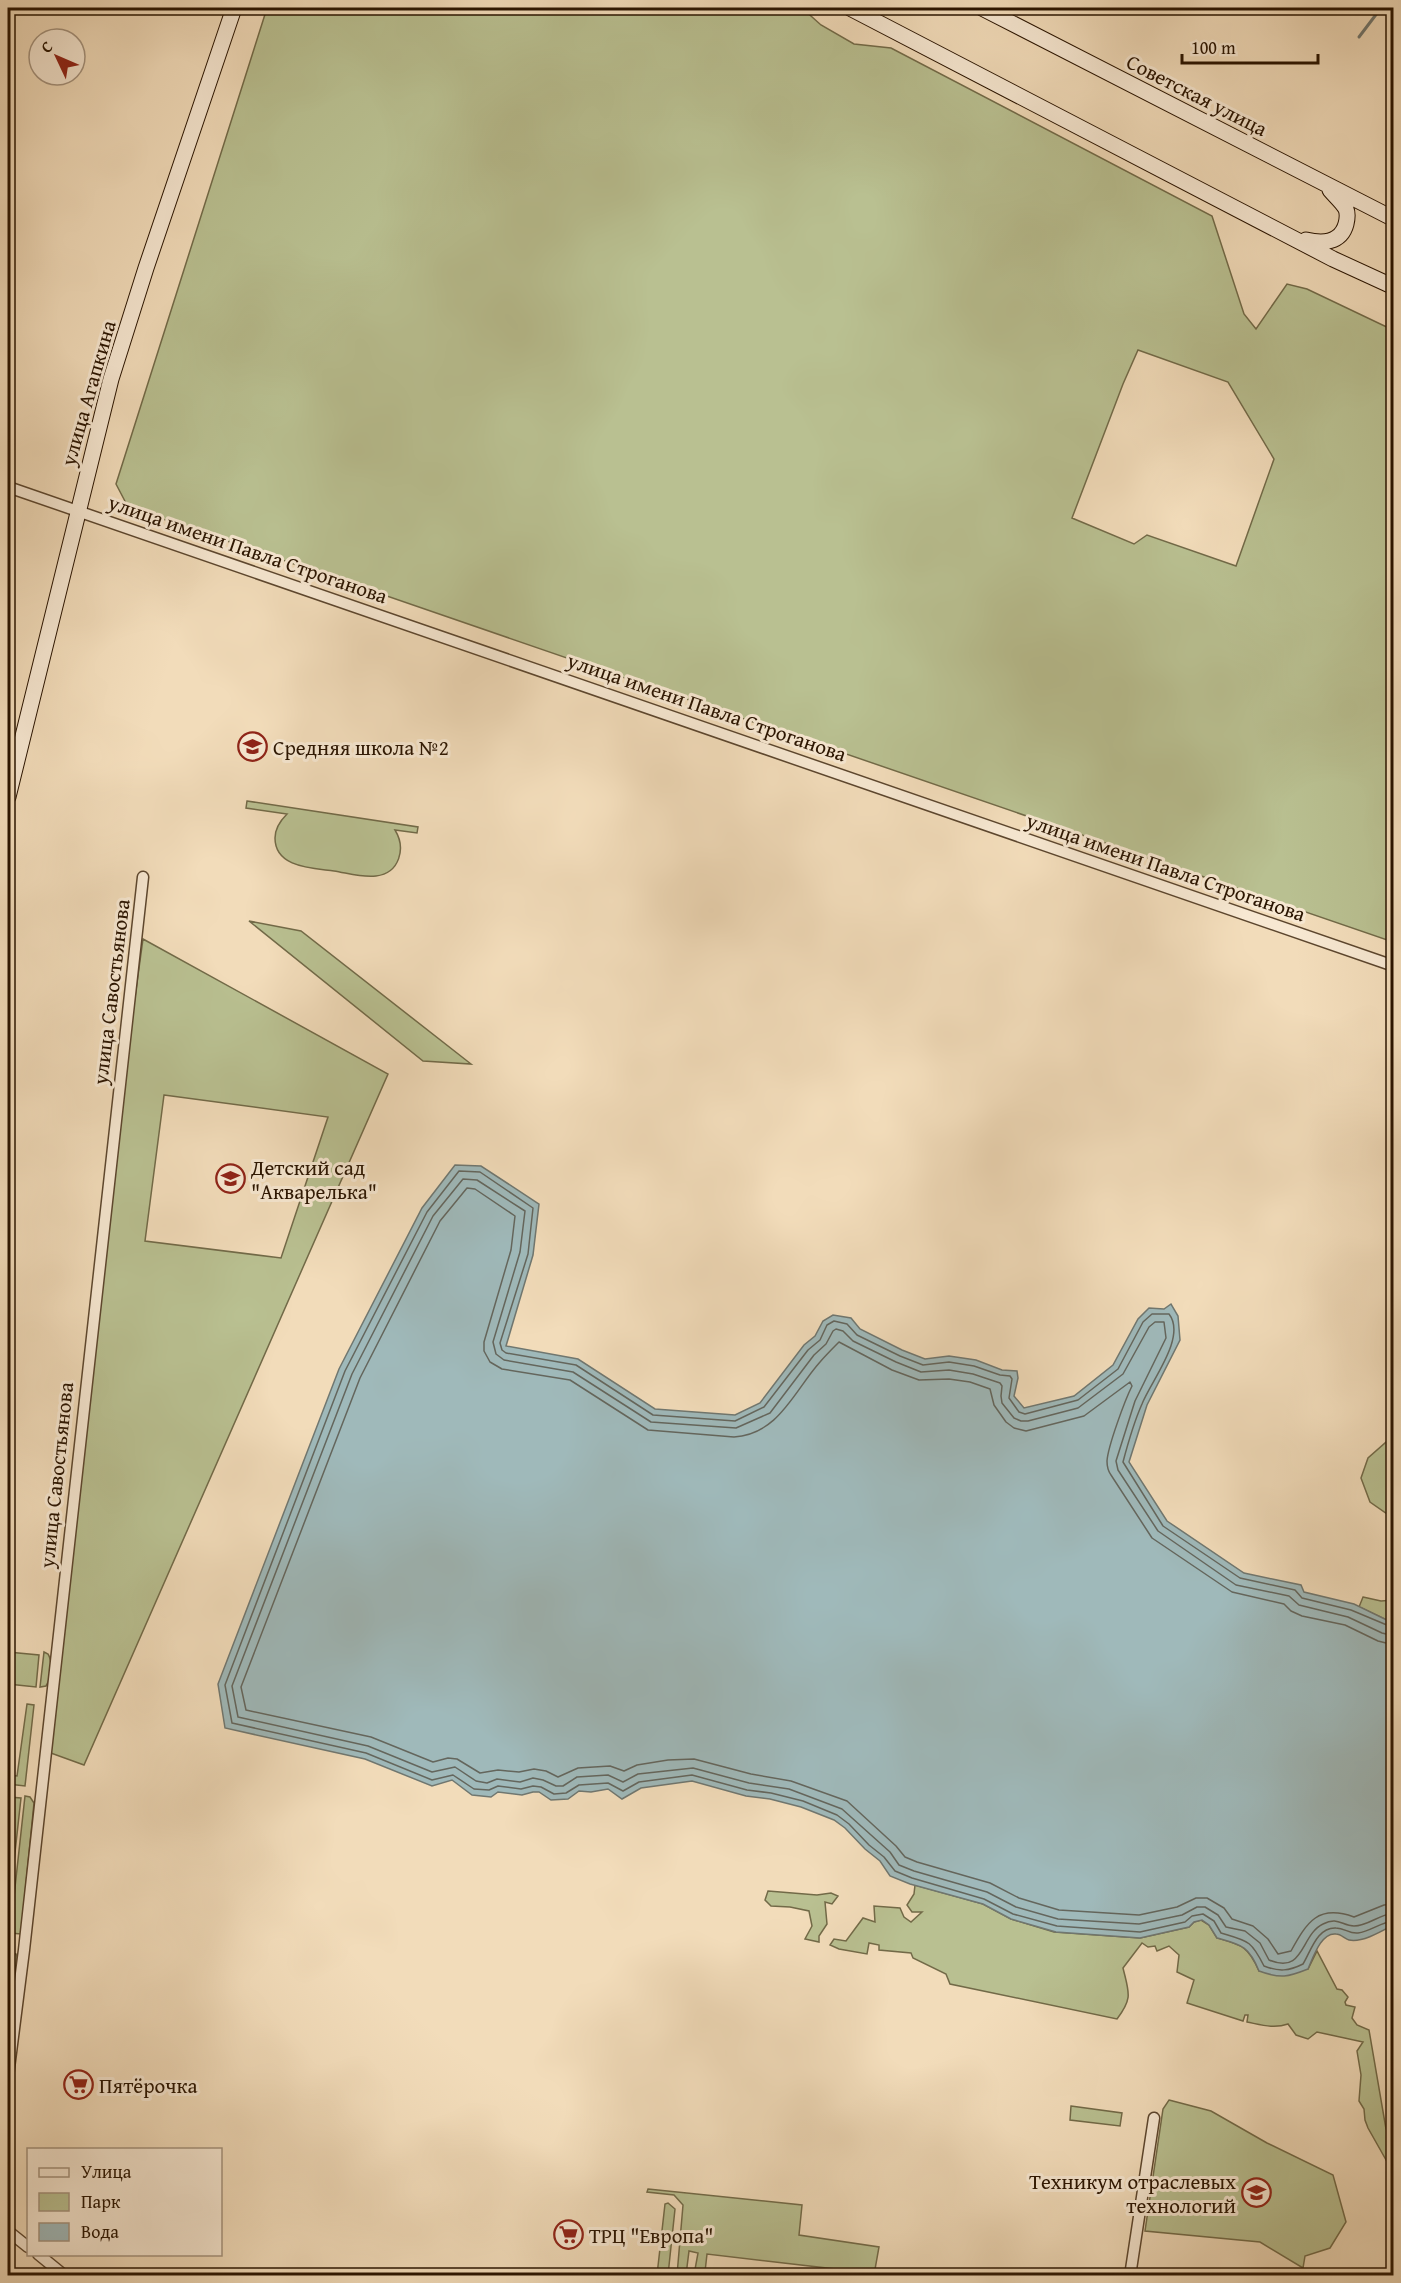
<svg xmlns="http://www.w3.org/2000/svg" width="1401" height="2283" viewBox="0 0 1401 2283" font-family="'Gentium Book Plus',serif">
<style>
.green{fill:#b9c091;stroke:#726a48;stroke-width:1.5;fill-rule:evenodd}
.water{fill:#9fb9ba;stroke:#707770;stroke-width:1.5}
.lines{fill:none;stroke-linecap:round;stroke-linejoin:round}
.shore{stroke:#64665d;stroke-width:1.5}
.stream{stroke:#707770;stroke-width:3}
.minor-casing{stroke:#5c462e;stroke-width:13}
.secondary-casing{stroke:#2a1400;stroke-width:17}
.minor{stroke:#f7e8d2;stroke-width:10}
.secondary{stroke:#f7e8d2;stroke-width:15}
.labels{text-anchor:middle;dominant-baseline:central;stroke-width:6;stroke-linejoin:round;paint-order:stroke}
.street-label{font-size:21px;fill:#2a1400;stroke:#f7e8d2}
.poi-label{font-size:21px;fill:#2a1400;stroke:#f7e8d2;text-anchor:start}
</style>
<rect width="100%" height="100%" fill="#f2dcba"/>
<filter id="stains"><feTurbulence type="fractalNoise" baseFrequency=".00333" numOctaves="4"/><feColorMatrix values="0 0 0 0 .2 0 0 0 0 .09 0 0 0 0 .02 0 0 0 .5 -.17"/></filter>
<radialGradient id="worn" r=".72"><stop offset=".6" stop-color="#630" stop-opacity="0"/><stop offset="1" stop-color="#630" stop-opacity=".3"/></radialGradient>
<path class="green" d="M267,8H802L821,25L854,44L891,48L1212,216L1244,314L1256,329L1287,284L1307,289L1393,330V942L128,507L116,484ZM1138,350L1228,382L1274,459L1236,566L1147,535L1134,544L1072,518L1123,384Z
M247,801L418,827L417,833L395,830C406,848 400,873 376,876C363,878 347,873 334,871C313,868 275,868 275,838C275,828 280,821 287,814L246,808Z
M249,921L301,931L471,1064L423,1061Z
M143,939L388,1074L84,1765L48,1752L126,1063ZM164,1095L328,1117L281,1258L145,1241Z
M1393,1436V1518L1370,1502L1361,1478L1368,1458Z
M1363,1597L1381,1601L1393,1600V1623L1359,1607Z
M8,1652L39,1655L36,1687L8,1684Z
M44,1652L48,1654C53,1662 51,1678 46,1686L40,1687Z
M27,1704L34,1705L25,1786L8,1784V1775L17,1776Z
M25,1796L30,1797L34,1803L21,1934L10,1933Z
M8,1797L21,1798L8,1916V1840L11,1808L8,1807Z
M915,1885L983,1904L1011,1919L1054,1932L1140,1938L1189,1927L1194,1922L1201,1920L1209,1925L1217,1938C1242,1945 1248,1946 1259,1971L1308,1969L1317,1951L1337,1989L1342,1990L1348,1997L1345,2002L1346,2005L1355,2007L1352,2018L1357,2025L1369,2030L1386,2129L1393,2139V2183L1390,2167L1368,2128L1365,2120L1364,2109L1359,2101L1361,2075L1357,2051L1363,2042L1317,2032L1308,2039L1296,2035L1288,2024C1274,2029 1262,2025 1247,2022L1248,2015H1245L1243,2021L1187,2003L1194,1980L1177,1972L1179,1955L1169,1946L1157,1951L1155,1946L1148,1947L1142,1943L1123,1968C1129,1993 1133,1998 1117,2019L950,1984L946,1974L913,1958L911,1953L879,1950V1945L869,1943L867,1954L839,1949L830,1945L834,1939L846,1941L863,1918L875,1922L874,1906L900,1908L904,1917L911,1922L922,1912H912L907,1905L914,1894Z
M768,1891L817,1895L831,1893L838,1896L832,1904L825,1902L827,1924L819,1936V1942L805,1939L812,1926L809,1911L790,1907L771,1906L765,1900Z
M8,1953L16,1954L17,1957L8,2035Z
M1169,2100L1211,2111L1267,2143L1333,2175L1346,2222L1330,2248L1305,2256L1303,2268L1260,2242L1145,2231L1163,2109Z
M1071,2106L1122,2113L1120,2126L1070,2120Z
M648,2189L802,2205L799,2235L879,2247L874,2275H835V2269L707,2254L705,2272L699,2271L698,2275H694L698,2253L689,2251L686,2275H677L683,2205L674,2195L647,2192Z
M668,2203L675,2209L668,2275H657L665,2204Z"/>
<path class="water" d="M455,1165L481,1166L539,1204L533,1255L506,1346L578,1359L655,1409L735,1415L760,1403L804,1345L815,1336L823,1321L833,1315L851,1318L860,1329L902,1350L925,1359L949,1356L976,1360L1002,1370L1017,1371L1018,1378L1014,1396L1024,1408L1074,1396L1113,1365L1138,1319L1149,1308L1164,1309L1171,1304L1178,1316L1180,1340L1147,1405L1129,1462L1167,1521L1244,1573L1301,1585L1304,1592L1354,1604L1393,1623V1925C1382,1931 1362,1943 1349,1940C1345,1939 1341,1934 1336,1934C1321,1932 1313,1958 1308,1969C1288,1977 1281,1979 1259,1971C1249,1946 1242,1945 1217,1938L1209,1925L1202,1920L1194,1922L1189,1927L1140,1938L1056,1932L1011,1919L983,1904L910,1884L890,1876L880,1861L865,1849L845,1828L834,1820L801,1807L770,1799L746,1796L692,1781L641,1788L622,1799L608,1789L591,1792L579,1791L568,1799L551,1800L539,1792H533L522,1795L498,1792L491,1797L472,1795L452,1780L432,1786L365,1759L225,1728L218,1684L339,1369L422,1208Z"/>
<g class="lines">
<path class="shore" d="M1394,1628L1351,1610L1302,1598L1295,1590L1240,1578L1163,1526L1123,1462C1128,1443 1134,1422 1142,1404C1151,1381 1187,1337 1169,1314H1152L1143,1322L1118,1369L1078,1400L1025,1414L1019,1412L1009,1398L1012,1379L1010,1376L1000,1375L974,1366L949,1362L923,1365L900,1356L857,1335L847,1324L834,1321L827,1325L820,1340L808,1350L764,1407L735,1421L653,1415L576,1365L506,1353L502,1350L500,1343L528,1254L533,1208L480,1172L459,1171L427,1212L345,1371L225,1685L232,1723L366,1753L432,1780L453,1775L474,1789L489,1790L498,1786L521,1789L533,1786L541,1787L554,1794L566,1793L579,1785L608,1783L623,1791L639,1782L692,1775L747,1790L771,1793L803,1801L837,1815L849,1824L869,1845L884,1857L895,1871L912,1878L984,1899L1013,1914L1057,1926L1140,1932L1185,1922L1192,1916L1203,1914L1214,1921L1221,1933C1248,1941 1251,1940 1264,1966C1279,1972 1289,1971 1303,1964C1311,1951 1317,1927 1336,1928C1345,1928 1349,1934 1358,1933C1371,1931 1381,1922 1394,1921
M1394,1636L1382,1633L1348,1617L1299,1605L1289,1596L1236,1585L1158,1531L1118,1470L1116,1461L1135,1401L1166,1338L1164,1322H1155L1149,1327L1123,1374L1078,1408L1028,1421H1021L1014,1418L1002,1403L1001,1396L1002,1386L1000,1383L973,1374L949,1370L921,1372L896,1362L853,1341L843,1331L836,1329L833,1331L826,1344L814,1355L770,1413L736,1428L651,1422L573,1372L504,1360L496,1354L493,1342L520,1252L525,1211L477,1180L463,1179L433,1216L352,1374L232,1686L238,1717L368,1746L432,1772L455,1767L476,1781L487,1783L497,1779L520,1782L533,1778L543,1780L556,1786H563L577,1777L608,1775L623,1782L638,1774L693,1768L749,1783L789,1789L842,1809L890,1852L899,1865L914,1871L987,1892L1016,1907L1058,1919L1139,1924L1182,1915L1197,1907H1205L1218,1915L1226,1927L1245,1931L1260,1943L1269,1960C1305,1975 1300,1935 1323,1924C1338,1916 1342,1926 1354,1926C1368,1926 1380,1914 1394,1913
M1394,1645L1378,1641L1345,1625L1302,1616L1291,1611L1284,1604L1232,1592L1152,1538L1111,1475C1108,1471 1107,1466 1107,1461C1108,1446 1125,1400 1132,1386L1130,1382L1084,1416L1026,1431L1014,1428L1006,1422L994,1405L990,1389L970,1382L949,1379L919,1380L892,1370L839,1342C833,1348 826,1355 820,1362C794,1391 779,1434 734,1437L648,1430L570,1380L502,1369L490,1362L484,1351V1342L511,1250L515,1216L475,1189L467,1188L440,1221L360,1378L241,1687L246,1710L371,1737L433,1762L448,1758L457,1759L480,1773L498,1770L519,1772L534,1769L546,1771L558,1777L578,1768L610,1766L624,1771L637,1765L668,1760L694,1759L751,1774L791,1781L847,1801L896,1846L905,1857L917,1862L990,1883L1019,1898L1059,1910L1139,1915L1177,1907L1196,1898H1207L1224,1908L1232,1919L1253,1926L1268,1939L1278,1954L1291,1951C1307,1922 1318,1904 1354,1917L1384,1905L1394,1904"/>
<path class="stream" d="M1359,37L1381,8"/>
<defs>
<path id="minor" d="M8,487L1394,966
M8,2076L24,1950L143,877
M8,2231L28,2247
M38,2254L65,2276
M1130,2276L1154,2118"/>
<path id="secondary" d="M850,8L1333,259L1394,287
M982,8L1394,219
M1306,240C1322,244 1341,243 1346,224C1347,220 1348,214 1346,209C1343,203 1335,196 1330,190
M8,797L111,379L146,268L234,8"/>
</defs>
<use href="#minor" class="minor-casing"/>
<use href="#secondary" class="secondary-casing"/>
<use href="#minor" class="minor"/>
<use href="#secondary" class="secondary"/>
</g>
<defs>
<symbol id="school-ring" viewBox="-11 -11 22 22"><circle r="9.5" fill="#f7e8d2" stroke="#8f2418" stroke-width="1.5"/><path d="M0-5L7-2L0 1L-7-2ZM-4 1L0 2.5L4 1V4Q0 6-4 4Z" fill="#8f2418"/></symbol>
<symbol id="supermarket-ring" viewBox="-11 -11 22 22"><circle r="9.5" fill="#f7e8d2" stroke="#8f2418" stroke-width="1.5"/><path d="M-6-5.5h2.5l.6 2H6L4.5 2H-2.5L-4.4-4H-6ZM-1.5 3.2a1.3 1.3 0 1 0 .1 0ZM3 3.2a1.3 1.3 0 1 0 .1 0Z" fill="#8f2418"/></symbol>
<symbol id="university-ring" viewBox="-11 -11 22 22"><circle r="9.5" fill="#f7e8d2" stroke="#8f2418" stroke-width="1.5"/><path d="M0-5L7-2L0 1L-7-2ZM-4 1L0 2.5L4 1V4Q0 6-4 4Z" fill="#8f2418"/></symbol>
</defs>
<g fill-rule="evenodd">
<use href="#school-ring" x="236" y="730" width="33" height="33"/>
<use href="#school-ring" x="214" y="1162" width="33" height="33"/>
<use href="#supermarket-ring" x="62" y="2068" width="33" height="33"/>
<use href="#university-ring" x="1240" y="2176" width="33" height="33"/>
<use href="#supermarket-ring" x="552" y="2218" width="33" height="33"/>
</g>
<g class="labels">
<g class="street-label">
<text transform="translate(1197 95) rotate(27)">Советская улица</text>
<text transform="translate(88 393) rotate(-74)">улица Агапкина</text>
<text transform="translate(248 549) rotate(19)">улица имени Павла Строганова</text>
<text transform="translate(707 707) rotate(19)">улица имени Павла Строганова</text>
<text transform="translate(1166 867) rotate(19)">улица имени Павла Строганова</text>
<text transform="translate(111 992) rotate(-83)">улица Савостьянова</text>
<text transform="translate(56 1475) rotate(-84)">улица Савостьянова</text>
</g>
<g class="poi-label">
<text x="273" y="747">Средняя школа №2</text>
<text x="251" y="1167">Детский сад<tspan x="251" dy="24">"Акварелька"</tspan></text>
<text x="99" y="2085">Пятёрочка</text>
<text x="1236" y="2181" text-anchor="end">Техникум отраслевых<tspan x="1236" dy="24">технологий</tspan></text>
<text x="589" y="2235">ТРЦ "Европа"</text>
</g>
</g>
<rect width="1401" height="2283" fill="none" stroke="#f2dcba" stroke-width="30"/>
<rect x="9" y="9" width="1383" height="2265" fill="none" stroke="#2a1400" stroke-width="3"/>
<rect x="15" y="15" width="1371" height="2253" fill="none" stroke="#2a1400" stroke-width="1.5"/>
<rect x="27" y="2148" width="195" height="108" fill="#f7e8d2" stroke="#a5937e" stroke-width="1.5"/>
<rect x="39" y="2168" width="30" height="9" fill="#f7e8d2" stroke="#a5937e" stroke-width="1.5"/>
<text x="81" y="2178" font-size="18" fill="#2a1400">Улица</text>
<rect x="39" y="2193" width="30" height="18" fill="#b9c091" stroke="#a5937e" stroke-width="1.5"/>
<text x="81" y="2208" font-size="18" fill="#2a1400">Парк</text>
<rect x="39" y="2223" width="30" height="18" fill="#9fb9ba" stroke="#a5937e" stroke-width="1.5"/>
<text x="81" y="2238" font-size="18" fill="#2a1400">Вода</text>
<g transform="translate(57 57) rotate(314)"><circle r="28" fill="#f7e8d2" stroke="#a5937e" stroke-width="1.5"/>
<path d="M0-4.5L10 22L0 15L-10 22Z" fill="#8f2418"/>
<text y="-9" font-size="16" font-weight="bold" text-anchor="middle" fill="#2a1400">С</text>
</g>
<path d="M1182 54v9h136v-9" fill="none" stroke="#2a1400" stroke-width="3"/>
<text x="1191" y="54" font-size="18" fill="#2a1400" stroke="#f7e8d2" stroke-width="4.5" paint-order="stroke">100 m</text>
<rect width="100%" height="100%" filter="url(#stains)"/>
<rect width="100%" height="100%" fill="url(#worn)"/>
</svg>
